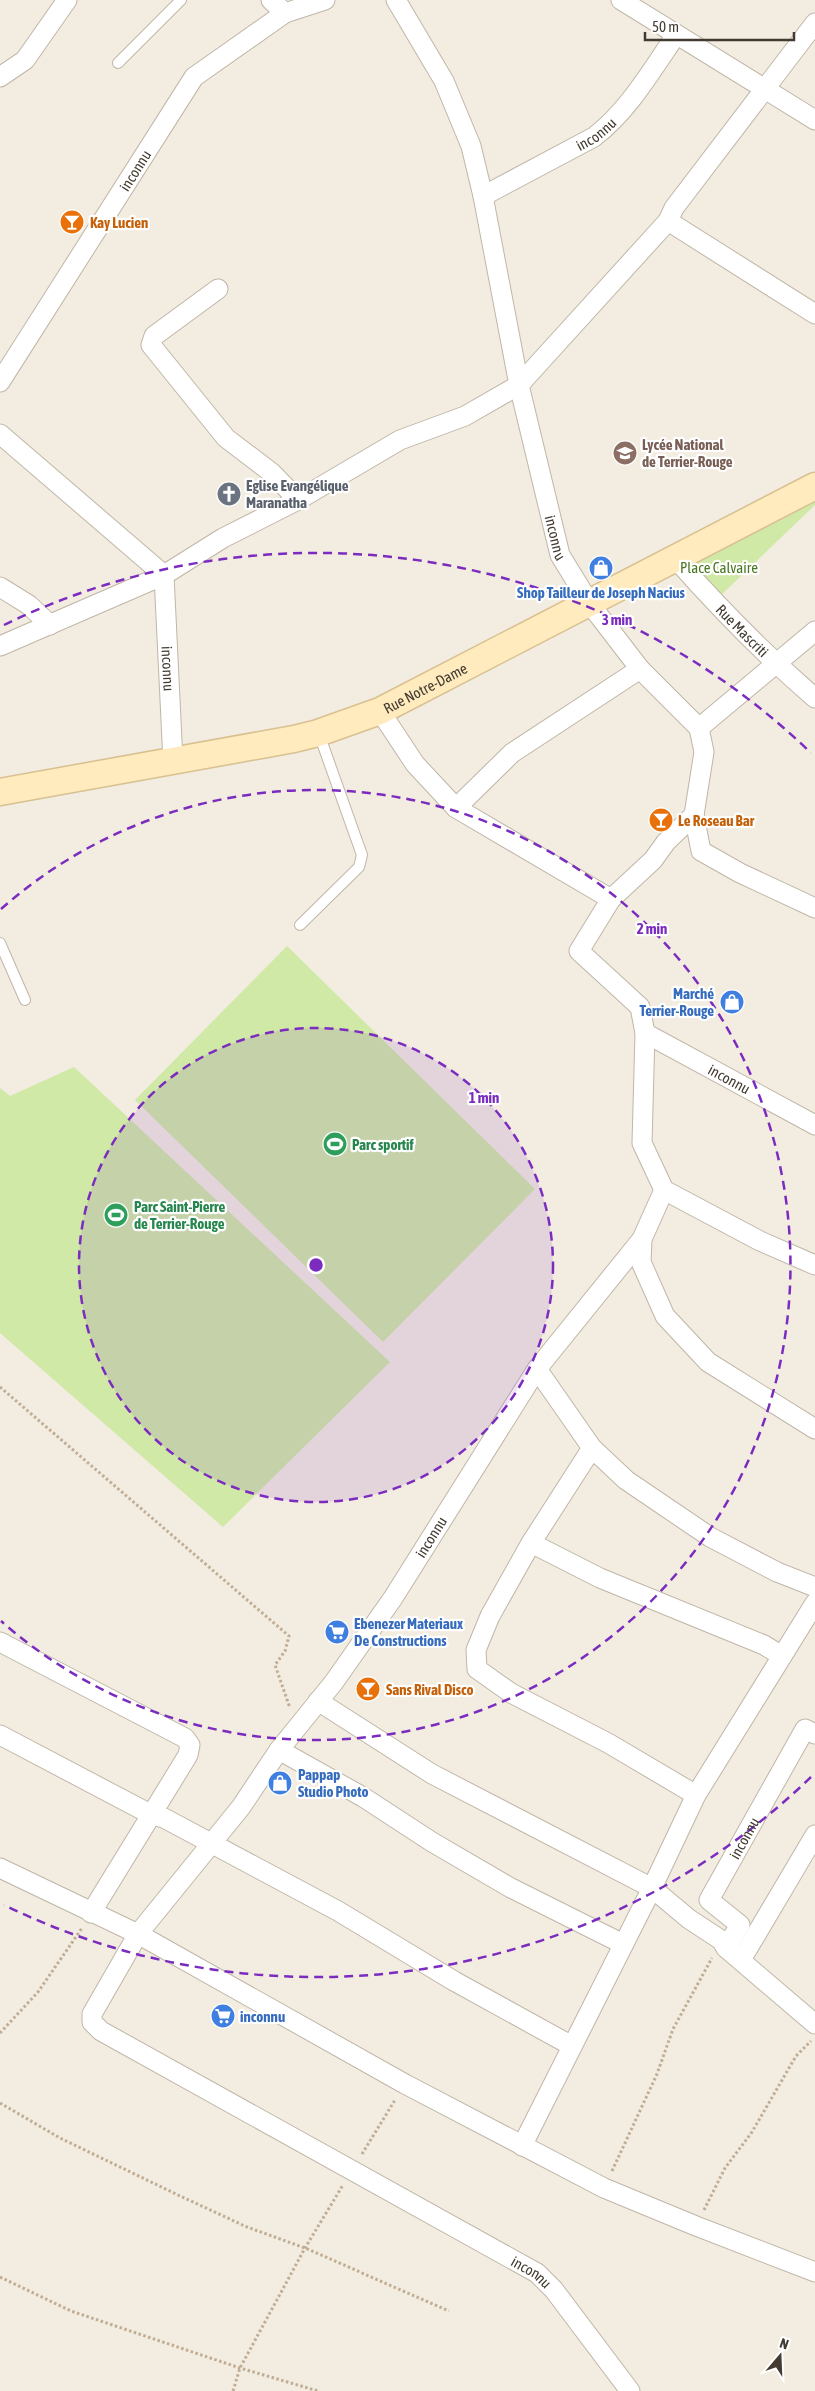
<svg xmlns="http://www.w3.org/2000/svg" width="815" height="2391" viewBox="0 0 815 2391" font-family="'Asap Condensed',sans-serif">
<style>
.green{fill:#d0e9a7}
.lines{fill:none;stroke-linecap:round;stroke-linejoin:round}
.lane-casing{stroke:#c0b6a7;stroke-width:12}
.street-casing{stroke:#c0b6a7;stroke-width:21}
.secondary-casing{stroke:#d8c090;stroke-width:29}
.path{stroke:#c0ad94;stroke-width:3;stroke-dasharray:2.5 2.5;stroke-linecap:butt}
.lane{stroke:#fff;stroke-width:10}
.street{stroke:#fff;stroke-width:19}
.secondary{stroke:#ffebbe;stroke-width:26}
.ring{fill:none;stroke:#7b2cbf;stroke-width:2.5;stroke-dasharray:9 6}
.labels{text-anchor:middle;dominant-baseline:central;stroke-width:4.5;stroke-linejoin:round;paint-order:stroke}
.street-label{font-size:15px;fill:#433b32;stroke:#fff}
.food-label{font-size:15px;font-weight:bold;fill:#c56008;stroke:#fff;text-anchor:start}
.education-label{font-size:15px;font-weight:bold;fill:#785e54;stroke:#fff;text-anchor:start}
.worship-label{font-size:15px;font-weight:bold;fill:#5b616d;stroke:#fff;text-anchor:start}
.park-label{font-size:15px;fill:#497723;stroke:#fff}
.shop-label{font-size:15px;font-weight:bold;fill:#366cbe;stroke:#fff;text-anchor:start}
.leisure-label{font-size:15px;font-weight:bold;fill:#27864d;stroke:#fff;text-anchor:start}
.centre{fill:#7b2cbf;stroke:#fff;stroke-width:2.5}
.ring-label{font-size:15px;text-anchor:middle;font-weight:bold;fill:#7b2cbf;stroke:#fff;stroke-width:4.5;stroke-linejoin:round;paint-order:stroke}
</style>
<rect width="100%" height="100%" fill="#f2ece1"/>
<path class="green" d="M815,492V505L716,600L686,560Z
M287,946L535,1189L383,1342L135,1100Z
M74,1067L390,1362L223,1527L0,1333V1088L10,1096Z"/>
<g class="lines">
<defs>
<path id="lane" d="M118,63L181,0
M300,925L359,867L362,855L319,734
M0,943L25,1000"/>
<g id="street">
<path d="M271,0L285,13"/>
<path id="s1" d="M396,0L444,81L471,146L483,196L519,385L560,555L590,604L640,669L699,728L704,752L694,815L666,842L653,860L611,899L579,951L640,1007L645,1033L642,1143L664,1190L642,1239L537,1369L393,1598L334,1682L279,1750L241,1807L138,1934L92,2014V2022L101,2031L537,2273L554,2290L630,2391"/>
<path d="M621,0L815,120"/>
<path d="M0,77L25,60L67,0"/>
<path id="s2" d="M483,196L594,137C629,110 651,71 676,35"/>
<path d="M668,221L815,314"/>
<path d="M218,289L154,336L151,345L226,438L272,473L298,500"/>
<path id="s3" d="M0,382L194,77L285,13L325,0"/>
<path id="s4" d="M0,434L164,575L173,762"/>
<path id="s5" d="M675,558C719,608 765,655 815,698"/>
<path d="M0,587L29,605L50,625"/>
<path d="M0,646L164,575L223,538L298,500L400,440L465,416L519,385L668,221L674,208L815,23"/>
<path d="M380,711L415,764L456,808L611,899"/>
<path d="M699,728L815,631"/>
<path d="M456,808L512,753L640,669"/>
<path d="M694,815L701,851L740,873L815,908"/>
<path id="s6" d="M645,1033L815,1125"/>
<path d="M664,1190L760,1241L815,1265"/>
<path d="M642,1239L641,1262L665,1316L708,1362L815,1429"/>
<path d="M537,1369L592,1448L626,1480L710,1537L777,1572L815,1587"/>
<path d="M592,1448L531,1543L490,1616L476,1650L477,1669L511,1693L608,1743L696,1795"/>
<path d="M531,1543L600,1578L764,1645L782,1656"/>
<path d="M0,1642L185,1738L190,1745L188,1755L91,1913"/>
<path d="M318,1701L432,1774L652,1888L689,1919L721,1940L726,1948L815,2024"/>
<path d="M0,1735L152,1815L164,1818L338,1911L454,1981L572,2046"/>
<path d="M279,1750L363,1797L432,1842L511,1888L623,1944"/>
<path d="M0,1868L138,1934L405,2084L604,2188L696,2226L815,2272"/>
<path id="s7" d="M726,1948L740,1925L709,1900L805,1729L815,1734"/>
<path d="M741,1960L815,1835"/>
<path d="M522,2146L652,1888L696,1795L815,1603"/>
</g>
<g id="secondary">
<path id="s8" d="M0,792L294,739L318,733L380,711L815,486"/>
</g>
</defs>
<use href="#lane" class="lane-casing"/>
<use href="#street" class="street-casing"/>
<use href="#secondary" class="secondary-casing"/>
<path class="path" d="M0,1387L289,1636L285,1651L275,1665L290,1708
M0,2033L38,1992L82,1928
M0,2103L60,2138L178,2195L247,2227L305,2248L449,2311
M362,2154L395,2100
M612,2171L657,2074L673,2029L712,1958
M704,2210L725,2168L752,2132L796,2056L811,2041
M0,2277L71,2311L240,2368L318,2391
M233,2391L240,2368L305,2248L343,2185"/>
<use href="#lane" class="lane"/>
<use href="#street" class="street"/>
<use href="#secondary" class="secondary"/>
</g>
<circle cx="316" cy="1265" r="237" fill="#7b2cbf" fill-opacity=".12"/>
<g class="ring">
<circle cx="316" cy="1265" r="237"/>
<path d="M1 909A475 475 0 1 1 1 1621"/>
<path d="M811 1777A712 712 0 0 1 4 1905M4 625A712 712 0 0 1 811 753"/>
</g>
<defs>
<symbol id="bar-disc" viewBox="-11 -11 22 22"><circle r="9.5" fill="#e8710a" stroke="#fff"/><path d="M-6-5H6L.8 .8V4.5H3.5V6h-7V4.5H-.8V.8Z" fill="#fff"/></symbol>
<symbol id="school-disc" viewBox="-11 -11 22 22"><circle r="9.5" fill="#8d6e63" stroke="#fff"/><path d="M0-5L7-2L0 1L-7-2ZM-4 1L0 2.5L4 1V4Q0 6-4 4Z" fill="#fff"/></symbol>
<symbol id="church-disc" viewBox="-11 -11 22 22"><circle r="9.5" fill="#6b7280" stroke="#fff"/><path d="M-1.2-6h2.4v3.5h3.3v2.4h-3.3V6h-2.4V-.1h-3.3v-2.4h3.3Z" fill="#fff"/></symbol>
<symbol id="shop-disc" viewBox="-11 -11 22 22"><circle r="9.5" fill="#3f7fe0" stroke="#fff"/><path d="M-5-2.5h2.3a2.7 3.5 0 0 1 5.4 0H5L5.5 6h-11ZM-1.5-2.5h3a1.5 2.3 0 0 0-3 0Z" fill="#fff"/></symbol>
<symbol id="stadium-disc" viewBox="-11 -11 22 22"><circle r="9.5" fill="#2e9e5b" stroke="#fff"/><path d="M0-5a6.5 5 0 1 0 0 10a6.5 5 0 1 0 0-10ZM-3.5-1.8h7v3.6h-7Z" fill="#fff"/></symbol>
<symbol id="supermarket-disc" viewBox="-11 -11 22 22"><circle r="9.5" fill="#3f7fe0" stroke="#fff"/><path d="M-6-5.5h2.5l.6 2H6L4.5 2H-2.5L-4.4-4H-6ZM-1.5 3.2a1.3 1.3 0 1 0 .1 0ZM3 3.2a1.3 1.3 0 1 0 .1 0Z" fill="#fff"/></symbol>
</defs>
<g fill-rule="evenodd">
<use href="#bar-disc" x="58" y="208" width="28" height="28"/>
<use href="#school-disc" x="611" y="439" width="28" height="28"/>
<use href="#church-disc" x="215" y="480" width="28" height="28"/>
<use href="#shop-disc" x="587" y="554" width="28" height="28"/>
<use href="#bar-disc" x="647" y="806" width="28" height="28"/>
<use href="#shop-disc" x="718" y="988" width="28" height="28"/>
<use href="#stadium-disc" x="321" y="1130" width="28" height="28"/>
<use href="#stadium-disc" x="102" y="1201" width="28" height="28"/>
<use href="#supermarket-disc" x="323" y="1618" width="28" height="28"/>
<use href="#bar-disc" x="354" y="1675" width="28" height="28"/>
<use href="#shop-disc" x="266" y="1769" width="28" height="28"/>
<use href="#supermarket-disc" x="209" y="2002" width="28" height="28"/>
</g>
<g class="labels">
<g class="street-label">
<text stroke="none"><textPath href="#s2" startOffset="129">inconnu</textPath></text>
<text stroke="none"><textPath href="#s3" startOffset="251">inconnu</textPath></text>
<text stroke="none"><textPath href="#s1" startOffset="565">inconnu</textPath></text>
<text stroke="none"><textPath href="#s5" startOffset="99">Rue Mascriti</textPath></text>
<text stroke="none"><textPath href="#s4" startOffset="310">inconnu</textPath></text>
<text stroke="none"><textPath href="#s8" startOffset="440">Rue Notre-Dame</textPath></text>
<text stroke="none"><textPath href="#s6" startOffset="96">inconnu</textPath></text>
<text transform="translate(431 1537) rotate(-58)">inconnu</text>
<text stroke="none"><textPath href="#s7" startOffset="138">inconnu</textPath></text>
<text stroke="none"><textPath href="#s1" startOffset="2865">inconnu</textPath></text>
</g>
<g class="food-label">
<text x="90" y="222">Kay Lucien</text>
<text x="678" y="820">Le Roseau Bar</text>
<text x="386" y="1689">Sans Rival Disco</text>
</g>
<g class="education-label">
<text x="642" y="444">Lycée National<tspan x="642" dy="17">de Terrier-Rouge</tspan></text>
</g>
<g class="worship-label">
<text x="246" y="485">Eglise Evangélique<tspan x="246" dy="17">Maranatha</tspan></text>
</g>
<g class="park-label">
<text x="719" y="567">Place Calvaire</text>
</g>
<g class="shop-label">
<text x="601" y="592" text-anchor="middle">Shop Tailleur de Joseph Nacius</text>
<text x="714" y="993" text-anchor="end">Marché<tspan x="714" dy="17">Terrier-Rouge</tspan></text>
<text x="354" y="1623">Ebenezer Materiaux<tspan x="354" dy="17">De Constructions</tspan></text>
<text x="298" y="1774">Pappap<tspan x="298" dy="17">Studio Photo</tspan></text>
<text x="240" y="2016">inconnu</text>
</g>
<g class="leisure-label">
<text x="352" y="1144">Parc sportif</text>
<text x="134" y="1206">Parc Saint-Pierre<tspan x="134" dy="17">de Terrier-Rouge</tspan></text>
</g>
</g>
<circle cx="316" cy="1265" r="8" class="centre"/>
<g class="ring-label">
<text x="617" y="625">3 min</text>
<text x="652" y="934">2 min</text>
<text x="484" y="1103">1 min</text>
</g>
<g transform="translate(780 2356) rotate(19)" stroke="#ffffff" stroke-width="4" paint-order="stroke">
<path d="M0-4L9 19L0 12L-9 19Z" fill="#433b32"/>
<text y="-8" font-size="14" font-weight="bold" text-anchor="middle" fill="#433b32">N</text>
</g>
<path d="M645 32v8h149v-8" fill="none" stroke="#433b32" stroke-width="2.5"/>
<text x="652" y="32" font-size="15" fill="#433b32" stroke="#ffffff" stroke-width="4" paint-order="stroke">50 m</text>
</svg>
